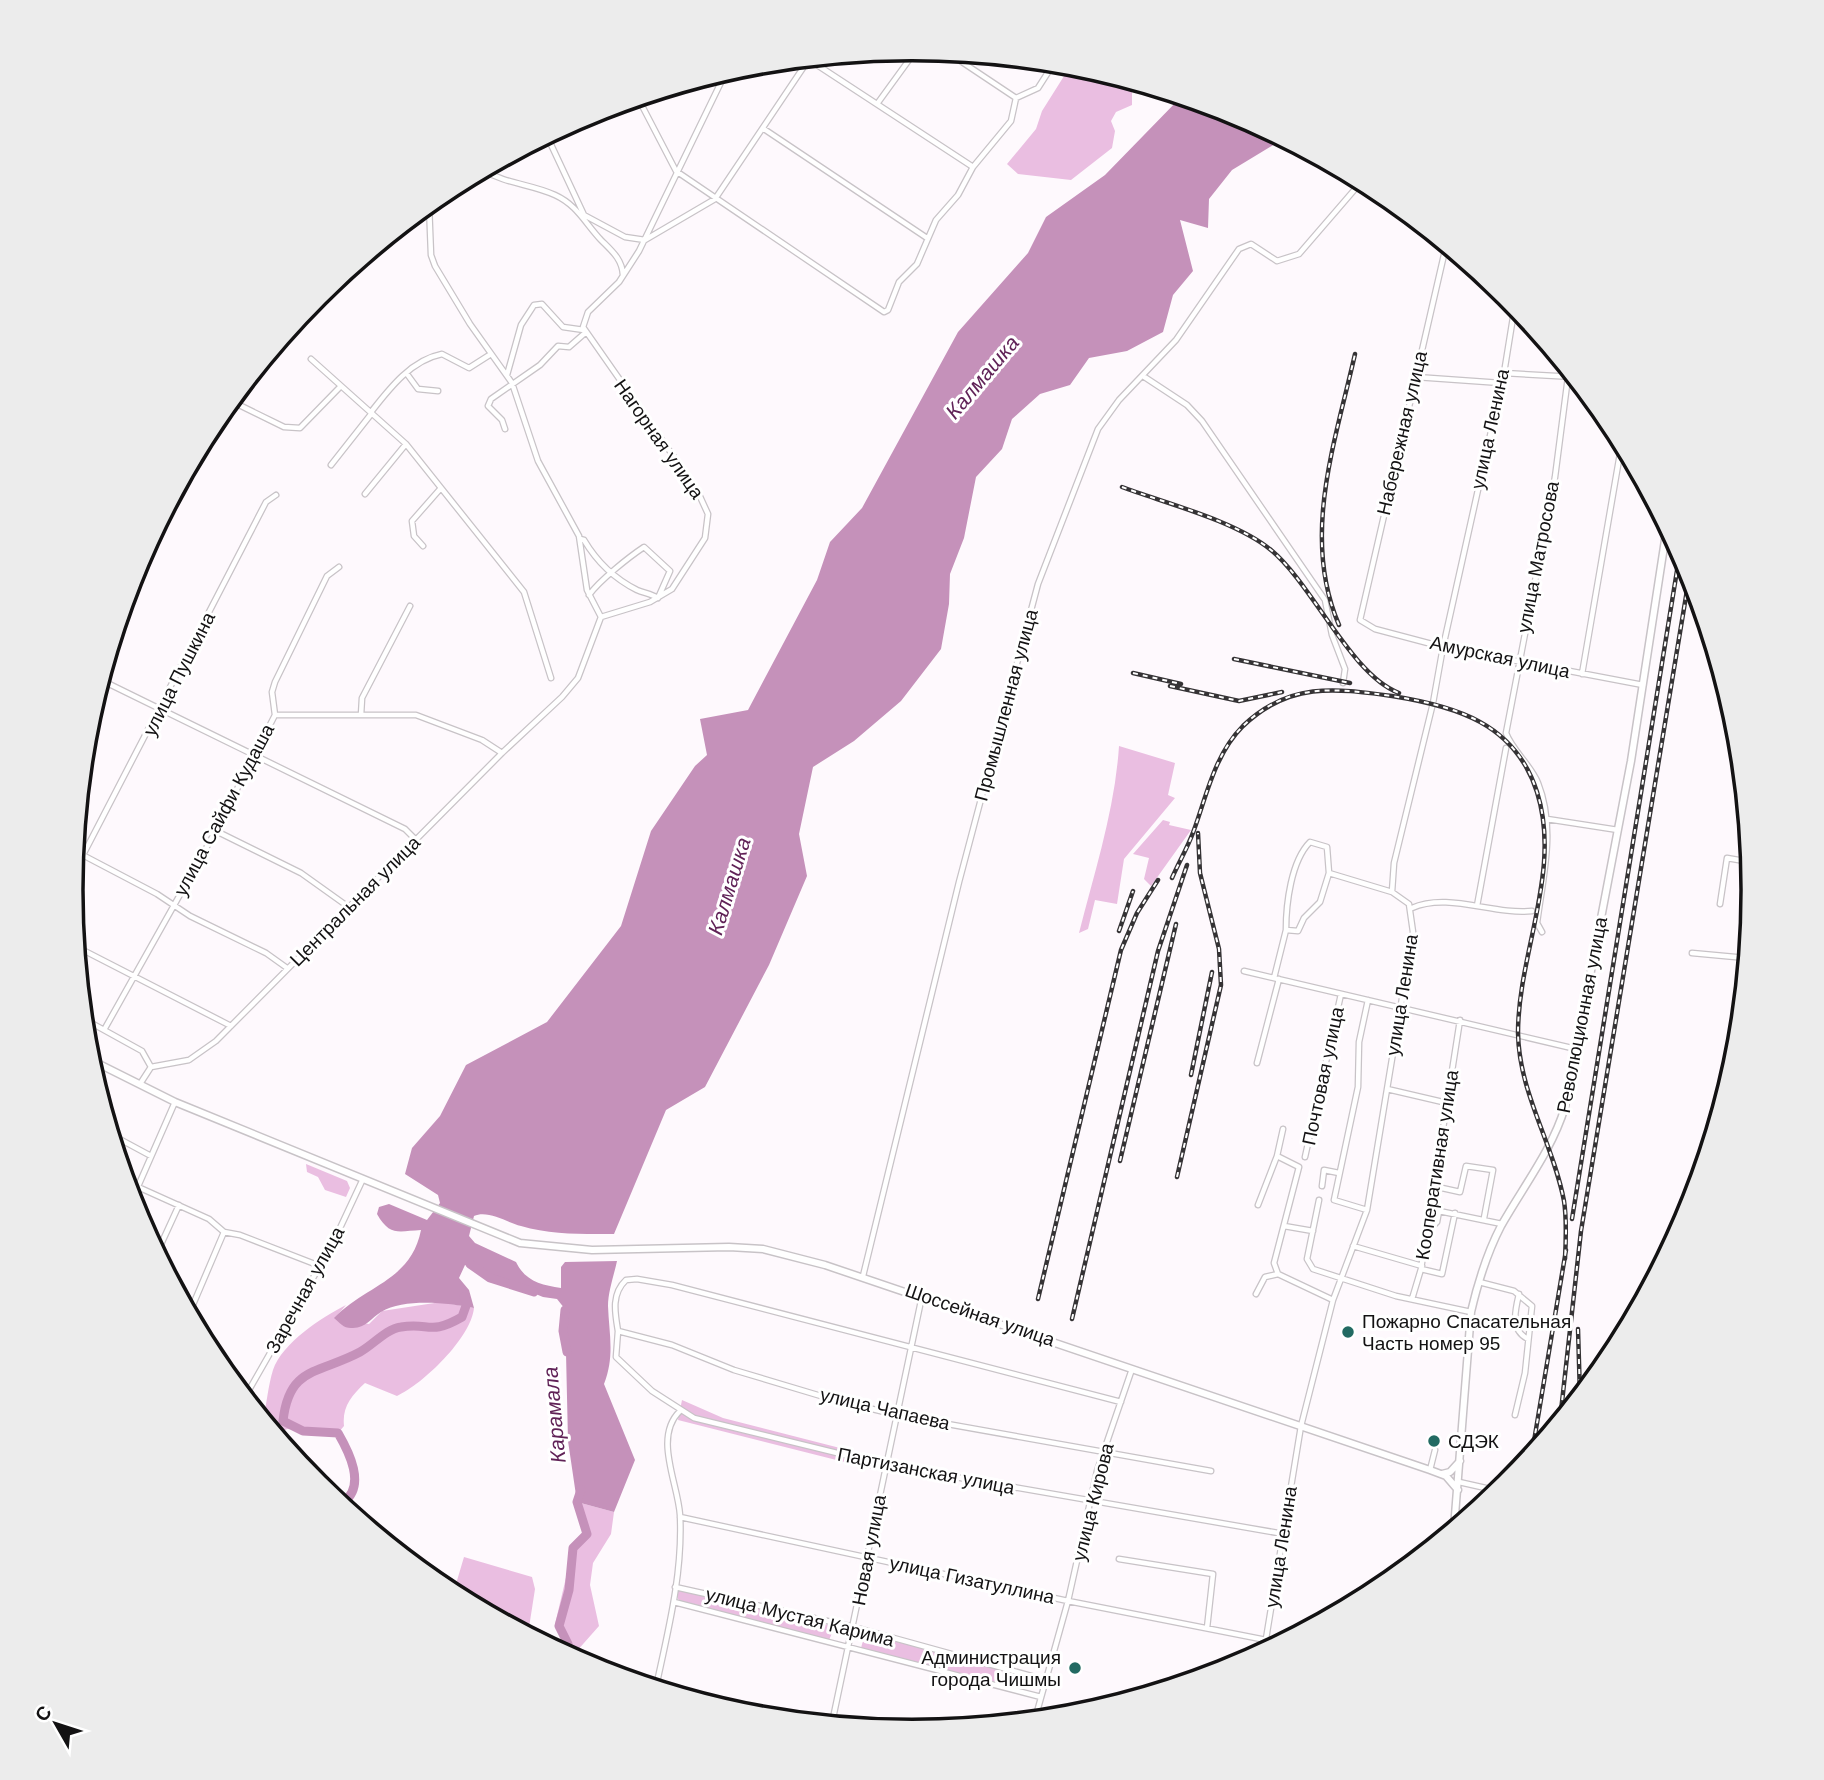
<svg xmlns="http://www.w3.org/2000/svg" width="1824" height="1780" viewBox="0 0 1824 1780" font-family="Arial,sans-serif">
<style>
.green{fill:#eabee1}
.water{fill:#c591ba}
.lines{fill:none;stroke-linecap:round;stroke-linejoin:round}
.river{stroke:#c591ba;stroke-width:9}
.minor-casing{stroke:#c8c3c7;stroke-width:7}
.major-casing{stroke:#c8c3c7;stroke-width:9}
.minor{stroke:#fff;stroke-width:4.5}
.major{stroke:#fff;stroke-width:6}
.rail-casing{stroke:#353335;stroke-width:4.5}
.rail{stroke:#fff;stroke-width:2;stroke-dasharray:5;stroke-linecap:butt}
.poi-dot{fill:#226a62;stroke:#fff;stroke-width:2.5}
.labels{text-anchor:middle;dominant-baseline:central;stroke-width:6;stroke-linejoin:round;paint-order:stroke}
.street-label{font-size:19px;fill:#131213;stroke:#fff}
.poi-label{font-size:19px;fill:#131213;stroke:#fff;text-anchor:start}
.water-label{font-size:21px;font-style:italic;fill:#602257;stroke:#fff}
.rim{fill:none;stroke:#131213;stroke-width:3.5}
</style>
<rect width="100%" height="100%" fill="#fef9fd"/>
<path class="green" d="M1071,65L1132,82V105L1116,112L1111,121L1115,131L1112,148L1071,180L1018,174L1007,164L1036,129L1042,111Z
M1119,746L1175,763L1168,795L1175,798L1124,859L1117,904L1095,900L1088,929L1079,933C1095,870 1115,809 1119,746Z
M1163,820L1170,822L1169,825L1191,830L1151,886L1144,879L1149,858L1133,854Z
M306,1164L347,1181L350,1188L346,1197L325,1190L318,1177L307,1172Z
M441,1302L474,1308C471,1338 423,1384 397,1396L365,1383C351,1396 342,1407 344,1426L338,1433L287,1429L277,1435L263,1419C267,1403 268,1386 273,1370C282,1343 322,1317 346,1305L335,1318L369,1324L382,1311Z
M682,1400L723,1418L879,1458L876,1470L678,1420Z
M577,1502L614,1512L611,1534L593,1563L590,1585L599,1626L576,1652L567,1651L555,1624L573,1548L587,1533Z
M464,1557L532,1577L535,1589L528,1634L453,1594Z
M676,1590L837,1627L838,1632L833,1631L829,1640L682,1602L678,1599Z
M865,1633L1007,1672L1004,1685L861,1648Z"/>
<path class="water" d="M1181,97L1234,113L1283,139L1232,170L1209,199L1208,228L1180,220L1193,271L1173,295L1163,332L1127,351L1089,358L1070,385L1040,394L1012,419L1002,449L976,477L964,538L950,574L949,604L941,649L901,701L854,741L813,767L799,834L807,876L769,965L705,1087L666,1110L614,1234C583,1234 551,1235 521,1226C506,1222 488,1210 474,1216L469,1236L475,1243L516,1262C525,1281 541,1285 561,1288V1267L565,1262L617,1261C614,1275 608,1292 608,1306C609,1333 615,1356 604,1384L635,1460L614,1512L577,1502L568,1441L565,1309L557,1299L543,1297L465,1265L459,1278L469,1290L474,1308C448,1303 405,1298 381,1312C371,1318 366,1328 353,1328C344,1329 340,1323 334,1318C366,1285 411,1281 421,1230C399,1231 390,1237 377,1214L379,1207L389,1204L427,1220L440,1203L438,1195L405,1174L412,1148L440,1116L466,1065L547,1022L621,926L651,831L695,766L707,755L700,719L748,710L817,580L830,542L862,508L958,332L1028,253L1046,217L1105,175Z"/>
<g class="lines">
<path class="river" d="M470,1264L490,1278L534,1292
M565,1310L563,1331L567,1352
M336,1500L344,1502C366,1485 349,1452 338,1433L303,1431L283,1421C289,1366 319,1374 360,1352C373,1345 386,1329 401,1327C430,1322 429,1336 462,1317L467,1303L464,1297
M567,1654L568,1644L559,1626L569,1590L573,1548L587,1534L577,1502L581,1490"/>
<defs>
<path id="minor" d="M947,52L1016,98
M808,59L973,167
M638,98L676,171L884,312L888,310L899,282L917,264L936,220L958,195L973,167L1011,121L1016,98
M1016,98L1038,88L1054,63
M877,104L917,49
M764,129L927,238
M547,136L584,215L625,237L645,240L715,199L809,59
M483,170C506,184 531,184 555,195C577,205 585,223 601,240C612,251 622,259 623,275
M429,204L431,255L435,266L470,324L512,383L538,461L579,536L587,590L601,617
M1446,246L1360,620L1375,629L1443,647L1643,685
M311,359L406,444L524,592L551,678
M1504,373L1574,377
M407,374L418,389L438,391
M507,375L521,325L534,305L542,304L563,327L584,330
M1143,376L1187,405L1202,421L1325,600L1332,635L1345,669L1343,683
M1416,377L1501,383
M231,401L284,427L300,428L340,387
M371,412C389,389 411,360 442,354L469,368L491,354
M505,429L502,420L488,406L491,399L540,365L558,346L569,347L585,333
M331,465L372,413
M365,494L406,444
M580,539L584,540C597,562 613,578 637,590C644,593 651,594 658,598L670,571L644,547C629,557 600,580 589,595
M423,546L414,536L412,521L441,488
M601,617L650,602L672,589L705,538L708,514L697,490L583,327L588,312L619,282L639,251L726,72
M1582,674L1622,442
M101,680L405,829L416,840
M275,715H416L482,740L502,753
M361,715L362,698L410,606
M1547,819L1618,830
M216,831L301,873L350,908
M75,851L157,894L190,916L266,953L287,968
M83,855L266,502L276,495
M1720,904L1727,858L1750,862
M1477,906L1506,748
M1412,908C1448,892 1493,915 1532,911
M1286,930C1286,904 1291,861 1310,842L1327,847L1329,873
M1542,932L1537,923C1543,877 1556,828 1538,783C1531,765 1512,750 1506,733L1555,477L1568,377
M77,947L231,1026
M1692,953L1746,958
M1244,971L1576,1049
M1274,978L1286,930L1298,931L1304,918L1320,902L1329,873L1392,892
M84,1019L104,1030
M1257,1063L1279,979
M151,1067L142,1051L104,1030L214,834L275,715L272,692L275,682L327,576L339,567
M140,1084L151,1067L189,1060L216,1041L502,753L562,697L578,678L601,617
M1387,1089L1447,1103
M1283,1129L1277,1156L1299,1167L1274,1263L1278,1274L1333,1300
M112,1135L151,1156
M1305,1157L1341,994
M1322,1186L1324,1170L1339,1173
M1433,1186L1460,1192L1466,1166L1493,1170L1484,1218
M138,1187L209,1219L224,1232
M132,1200L175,1102
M1319,1200L1307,1259L1313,1269L1396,1296L1471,1312
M1258,1205L1277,1156
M1367,1210L1334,1200L1358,1087L1359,1042L1368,1000
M1455,1213L1442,1274L1421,1269L1460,1020
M1284,1226L1313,1231
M1429,1230L1437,1222L1439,1211L1502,1224
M224,1232L240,1235L320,1266
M1353,1246L1422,1266
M157,1253L179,1205
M863,1276L959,882L1038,584L1098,429L1119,400L1176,340L1239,249L1251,244L1277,261L1299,254L1362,181
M1479,1282L1514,1291L1532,1306L1525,1373L1515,1415
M1256,1294L1265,1277L1278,1274
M1519,1294C1515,1311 1510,1330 1528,1339
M1412,1299L1421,1269
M189,1314L224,1232
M618,1331L616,1357L652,1391L694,1418L886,1465L1284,1534
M245,1397L333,1243L362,1181
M1121,1402L672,1285L637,1279L626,1280C611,1294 615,1313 618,1331L672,1345L734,1370L831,1399L897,1415L1211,1471
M1430,1470L1435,1450
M1459,1482L1499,1491
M680,1517L1068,1601L1266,1640
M1119,1559L1213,1574L1207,1628
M675,1587L854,1627L1046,1680
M674,1602L1041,1697
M1265,1643L1274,1645
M1264,1651L1301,1426L1333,1300L1367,1210L1413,932L1409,904L1392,892L1394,863L1433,703L1443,647L1504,373L1515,305
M656,1687C668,1631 683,1573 680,1515C678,1483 653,1437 680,1411
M1035,1719L1068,1601L1097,1471L1132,1369
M832,1723L922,1296"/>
<path id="major" d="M89,1059L175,1102L520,1243L592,1250L729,1247L763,1249L825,1265L1430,1470L1446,1476L1458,1490
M1442,1474L1450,1472L1460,1461
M1454,1528L1471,1312C1478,1282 1487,1253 1501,1226C1523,1187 1552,1150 1565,1107L1631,761L1667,527"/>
</defs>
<use href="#minor" class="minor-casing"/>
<use href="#major" class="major-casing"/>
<use href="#minor" class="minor"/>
<use href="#major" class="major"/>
<defs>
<path id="rail" d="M1122,487C1165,503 1236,521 1271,550C1313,585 1351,675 1399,693
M1339,625C1301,537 1335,443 1355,354
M1234,659L1350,683
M1133,673L1181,684
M1170,686L1239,701L1282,692
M1172,878C1179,862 1188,847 1194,830C1207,794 1215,754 1243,726C1289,682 1334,688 1392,696C1455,706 1515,723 1537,792C1562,871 1518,953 1518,1033C1519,1093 1553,1143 1564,1201C1567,1220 1566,1239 1565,1259
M1119,931L1133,891
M1191,1075L1212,972
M1120,1161L1176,924
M1177,1177L1221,985L1219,949L1200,873L1198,833
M1572,1219L1680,552
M1038,1299L1121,950L1137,913L1158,880
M1072,1319L1158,951L1187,865
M1578,1329L1580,1396
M1560,1420L1581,1231L1690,572
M1532,1453L1566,1250"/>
</defs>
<use href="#rail" class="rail-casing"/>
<use href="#rail" class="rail"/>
</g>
<g class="poi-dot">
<circle cx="1348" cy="1332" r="7"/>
<circle cx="1434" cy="1441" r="7"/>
<circle cx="1075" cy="1668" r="7"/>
</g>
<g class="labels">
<g class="street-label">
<text transform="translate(1490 429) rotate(-78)">улица Ленина</text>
<text transform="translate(1402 433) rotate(-77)">Набережная улица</text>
<text transform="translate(659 439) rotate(55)">Нагорная улица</text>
<text transform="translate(1538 557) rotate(-79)">улица Матросова</text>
<text transform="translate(1500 657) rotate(12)">Амурская улица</text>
<text transform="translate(179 674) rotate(-63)">улица Пушкина</text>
<text transform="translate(1006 705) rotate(-75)">Промышленная улица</text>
<text transform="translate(224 810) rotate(-62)">улица Сайфи Кудаша</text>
<text transform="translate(355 901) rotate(-45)">Центральная улица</text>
<text transform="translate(1402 995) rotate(-81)">улица Ленина</text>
<text transform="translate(1582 1015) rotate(-79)">Революционная улица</text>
<text transform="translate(1323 1076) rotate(-78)">Почтовая улица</text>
<text transform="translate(1437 1165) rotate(-81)">Кооперативная улица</text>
<text transform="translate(305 1290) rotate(-61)">Заречная улица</text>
<text transform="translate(980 1315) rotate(19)">Шоссейная улица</text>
<text transform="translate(885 1409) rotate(13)">улица Чапаева</text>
<text transform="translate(926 1471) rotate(11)">Партизанская улица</text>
<text transform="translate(1093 1502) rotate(-76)">улица Кирова</text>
<text transform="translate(1281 1547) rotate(-81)">улица Ленина</text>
<text transform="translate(869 1550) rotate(-79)">Новая улица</text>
<text transform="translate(972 1580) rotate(12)">улица Гизатуллина</text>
<text transform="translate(800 1617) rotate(14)">улица Мустая Карима</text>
</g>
<g class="poi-label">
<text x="1362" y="1321">Пожарно Спасательная<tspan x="1362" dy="22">Часть номер 95</tspan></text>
<text x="1448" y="1441">СДЭК</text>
<text x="1061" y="1657" text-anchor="end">Администрация<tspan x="1061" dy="22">города Чишмы</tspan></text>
</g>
<g class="water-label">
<text transform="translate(982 377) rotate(-50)">Калмашка</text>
<text transform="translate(729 886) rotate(-73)">Калмашка</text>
<text transform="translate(554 1415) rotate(-95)">Карамала</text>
</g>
</g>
<path d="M0 0H1824V1780H0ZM83 890a829 829 0 1 1 1658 0a829 829 0 1 1-1658 0Z" fill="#ececec" fill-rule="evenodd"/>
<path class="rim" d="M83 890a829 829 0 1 1 1658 0a829 829 0 1 1-1658 0Z"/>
<g transform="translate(56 1724) rotate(309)" stroke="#ffffff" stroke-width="5" paint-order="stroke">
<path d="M0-5L12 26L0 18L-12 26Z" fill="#131213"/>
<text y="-10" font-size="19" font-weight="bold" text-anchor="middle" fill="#131213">С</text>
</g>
</svg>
